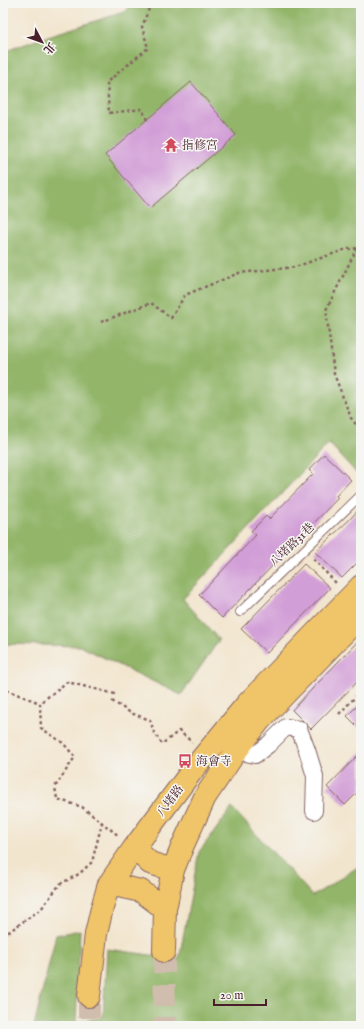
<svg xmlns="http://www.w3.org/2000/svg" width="364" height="1029" viewBox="0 0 364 1029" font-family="'IM FELL English','Noto Serif TC',serif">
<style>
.forest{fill:#92b569;stroke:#6e6a4a}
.building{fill:#d29ed7}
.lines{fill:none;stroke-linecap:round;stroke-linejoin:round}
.primary-tunnel{stroke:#d0bdad;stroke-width:22;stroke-dasharray:22 11;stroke-linecap:butt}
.lane-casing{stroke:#856464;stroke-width:10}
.street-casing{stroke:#856464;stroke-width:18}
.primary-casing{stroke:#856464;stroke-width:24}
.path{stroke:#856464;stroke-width:2.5;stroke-dasharray:3 3;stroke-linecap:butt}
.lane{stroke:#fff;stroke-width:8}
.street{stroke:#fff;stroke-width:16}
.primary{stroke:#f0c469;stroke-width:22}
.labels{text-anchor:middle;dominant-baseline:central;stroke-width:3;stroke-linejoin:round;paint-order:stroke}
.poi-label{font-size:12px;fill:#4a1f2b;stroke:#f6f6f2;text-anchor:start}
.street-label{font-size:12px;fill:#4a1f2b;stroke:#f6f6f2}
</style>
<rect width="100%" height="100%" fill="#f6f6f2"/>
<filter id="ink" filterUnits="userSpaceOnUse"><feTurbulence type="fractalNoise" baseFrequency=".025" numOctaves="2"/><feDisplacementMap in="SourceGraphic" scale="8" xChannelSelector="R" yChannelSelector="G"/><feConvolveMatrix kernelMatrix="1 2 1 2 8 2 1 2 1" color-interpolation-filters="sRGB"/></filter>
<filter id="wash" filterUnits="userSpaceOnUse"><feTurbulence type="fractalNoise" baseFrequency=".012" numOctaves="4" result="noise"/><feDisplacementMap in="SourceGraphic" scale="16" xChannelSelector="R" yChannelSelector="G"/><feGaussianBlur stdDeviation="0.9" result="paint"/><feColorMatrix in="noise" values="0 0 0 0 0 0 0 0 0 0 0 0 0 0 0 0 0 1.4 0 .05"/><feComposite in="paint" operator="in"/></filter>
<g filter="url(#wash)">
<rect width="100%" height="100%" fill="#f2e5ce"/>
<path class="forest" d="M132,3H361V478L329,443L183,599L219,640L181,695L80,646L3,644V52L48,36L124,12Z
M232,808L313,896L361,865V1026H34L56,935L80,930L76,1022L103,1017L107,949L179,959L199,852Z"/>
<g id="blocks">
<path class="building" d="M191,82L236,135L150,208L105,155Z
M324,454L351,480L336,496L338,498L222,618L199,595L256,535L251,531L266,516L269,519L313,474L309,470Z
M361,507V559L342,578L315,552L349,520Z
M304,564L330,588L267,653L241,629Z
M361,638V678L311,729L292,710Z
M361,702V730L347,716Z
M361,752V789L345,805L327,787Z"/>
</g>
</g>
<g filter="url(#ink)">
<use href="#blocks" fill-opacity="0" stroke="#856464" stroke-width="1"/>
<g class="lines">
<path class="primary-tunnel" d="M164,951L165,1026
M89,996V1026"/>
<defs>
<path id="lane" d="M240,612L361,495"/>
<path id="street" d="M236,751L255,755L268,745L286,727L299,729L307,750L315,776L314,811"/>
<path id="primary" d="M134,848L150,863L173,870
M109,884L141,891L165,909
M164,951L165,909L173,870L183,845L205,797L236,751L260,720L361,615
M89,996L96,934L102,908L109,884L134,848L195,767L247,704L361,586"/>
</defs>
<use href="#lane" class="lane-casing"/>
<use href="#street" class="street-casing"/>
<use href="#primary" class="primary-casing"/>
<path class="path" d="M147,120L142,109L109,113L107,82L148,48L142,27L151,3
M357,248L326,310L334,374L351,418L361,431
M101,322L151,303L171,318L185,295L239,273L295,267L347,249L361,248
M313,559L337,584
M6,690L40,703
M115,694L67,682L40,703L41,728L63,743L75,757L55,787L57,799L82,807L119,836
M112,701L131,713L150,720L154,732L162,744L179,731L192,742
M339,714L361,691
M3,936L41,909L60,884L79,874L92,862L102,823"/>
<use href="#lane" class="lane"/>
<use href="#street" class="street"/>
<use href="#primary" class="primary"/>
</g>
</g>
<defs>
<symbol id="temple-bare" viewBox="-9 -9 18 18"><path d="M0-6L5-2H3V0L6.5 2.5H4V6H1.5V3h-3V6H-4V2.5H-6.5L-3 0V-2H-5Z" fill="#d1495b" stroke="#f6f6f2" stroke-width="2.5" paint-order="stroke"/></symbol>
<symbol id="bus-bare" viewBox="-9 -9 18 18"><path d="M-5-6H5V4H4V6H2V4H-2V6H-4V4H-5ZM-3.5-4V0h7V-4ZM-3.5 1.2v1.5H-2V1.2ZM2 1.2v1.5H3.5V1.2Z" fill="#d1495b" stroke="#f6f6f2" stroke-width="2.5" paint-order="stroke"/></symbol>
</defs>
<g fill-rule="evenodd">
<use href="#temple-bare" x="161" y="135" width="20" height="20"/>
<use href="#bus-bare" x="175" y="751" width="20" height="20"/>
</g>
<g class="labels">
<g class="poi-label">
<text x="182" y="145">指修宮</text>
<text x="196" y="761">海會寺</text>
</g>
<g class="street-label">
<text transform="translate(292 545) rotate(-44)">八堵路31巷</text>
<text transform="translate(170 801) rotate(-53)">八堵路</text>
</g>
</g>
<rect width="364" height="1029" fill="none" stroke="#f6f6f2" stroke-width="16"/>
<g transform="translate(42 42) rotate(131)" stroke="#f6f6f2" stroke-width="3" paint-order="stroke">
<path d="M0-3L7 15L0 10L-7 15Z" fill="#4a1f2b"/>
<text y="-6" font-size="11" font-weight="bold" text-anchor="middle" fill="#4a1f2b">北</text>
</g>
<path d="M214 999v6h52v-6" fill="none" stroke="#4a1f2b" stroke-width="2"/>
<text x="220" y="999" font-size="12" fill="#4a1f2b" stroke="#f6f6f2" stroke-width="3" paint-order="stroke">20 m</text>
</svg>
